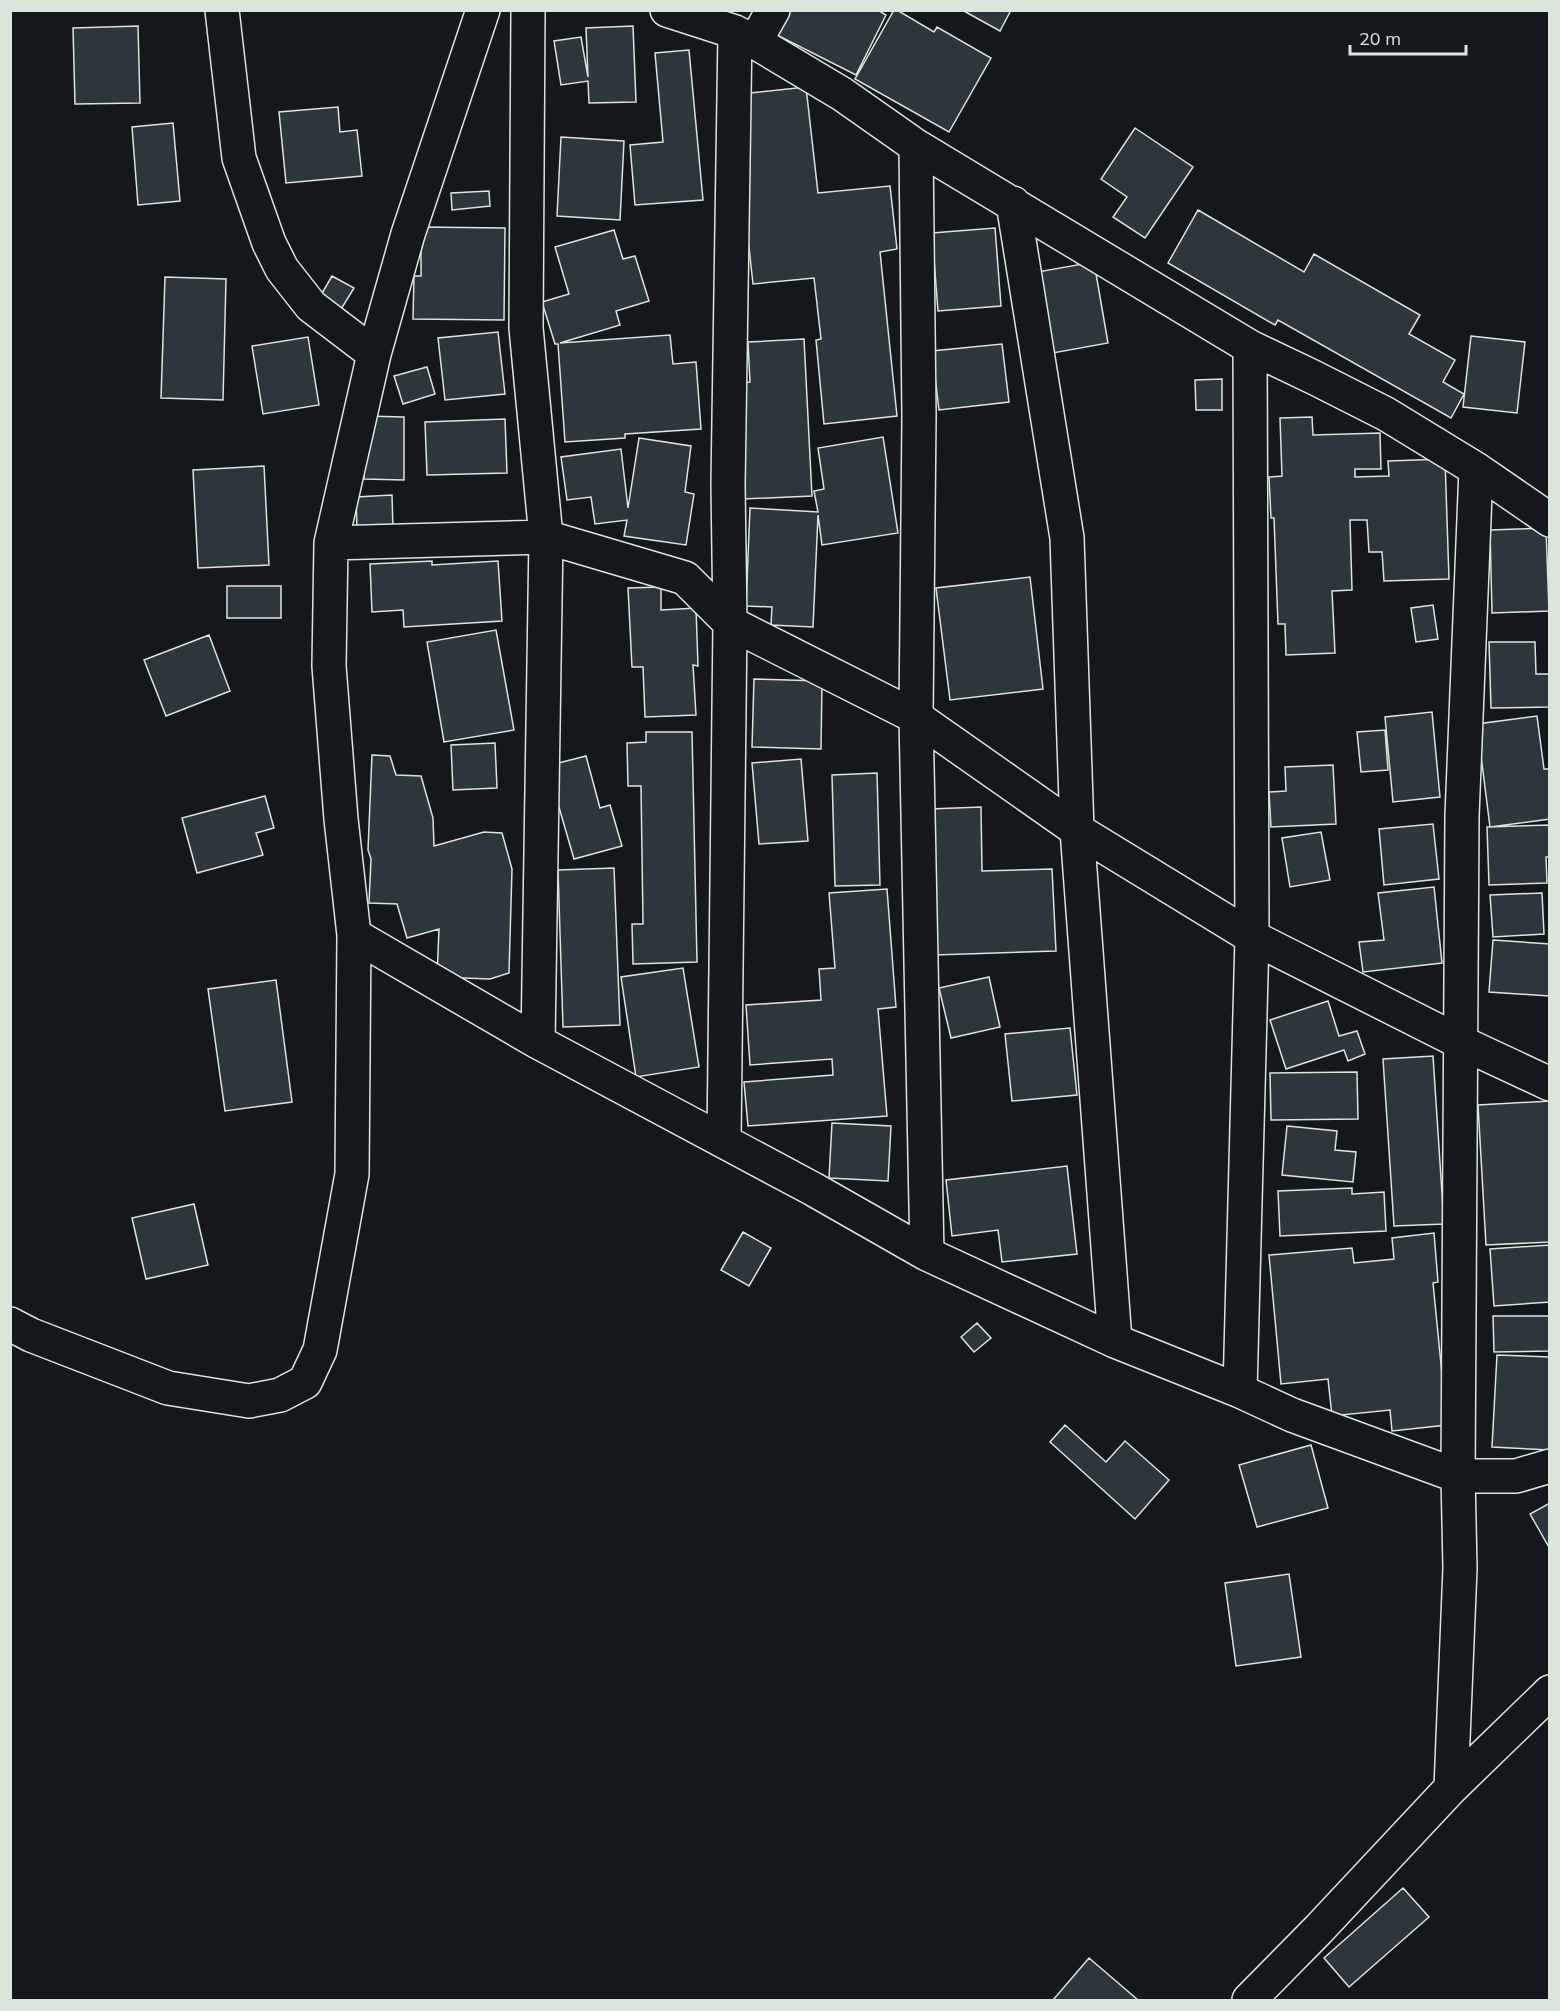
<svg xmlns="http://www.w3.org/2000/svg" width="1560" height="2011" viewBox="0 0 1560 2011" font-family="Mulish,sans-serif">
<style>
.building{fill:#2c363c;stroke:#d8e6dc;stroke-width:1.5}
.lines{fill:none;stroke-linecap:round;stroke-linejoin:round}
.minor-casing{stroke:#d8e6dc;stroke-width:36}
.minor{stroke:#14181c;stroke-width:33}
</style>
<rect width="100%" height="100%" fill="#14181c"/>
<path class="building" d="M780,10H878L886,15L856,75L769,31Z
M894,10H897L934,32L937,27L991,58L949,132L855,79Z
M962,10H1011L1000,31Z
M138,26L140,103L75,104L73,28Z
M633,26L636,102L589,103L588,81L561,85L554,41L581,37L588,77L586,28Z
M689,50L703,200L635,205L630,145L663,142L655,53Z
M806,87L818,193L890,186L897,249L880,252L897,416L824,424L816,340L821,339L814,278L753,284L741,175L750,174L741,94Z
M338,107L340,132L357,130L362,176L286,183L279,112Z
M173,123L180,201L138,205L132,127Z
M1135,128L1193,167L1145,238L1113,217L1127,197L1101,179Z
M561,137L624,141L620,220L557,216Z
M489,191L490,206L452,210L451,193Z
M1198,210L1304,272L1314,254L1420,315L1409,334L1455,360L1443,382L1464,394L1451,418L1278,320L1275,325L1168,263Z
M421,227L505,228L504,320L413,319L414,276H421Z
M995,228L1001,306L938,311L932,233Z
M614,230L623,259L635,256L649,301L616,311L620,325L560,343L670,335L673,364L696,362L701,429L625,434V438L565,442L558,344H555L542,302L569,294L555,247Z
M1094,262L1108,343L1053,353L1037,272Z
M332,276L354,288L335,319L314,307Z
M165,277L226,279L223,400L161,398Z
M498,332L505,394L445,400L438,338Z
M1471,336L1525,342L1517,413L1463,407Z
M308,337L319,405L263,414L252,346Z
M804,339L812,496L743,499L737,383L750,382L748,342Z
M1002,344L1009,402L939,410L932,351Z
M427,367L435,394L403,404L394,376Z
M1222,379V410H1196L1195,380Z
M365,416L404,417V480L364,479Z
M1312,417L1313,435L1380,433L1381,469H1355V477L1389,476L1388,461L1445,459L1449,579L1384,581L1382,552H1369L1367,520H1350L1352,590L1332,591L1335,653L1286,655L1285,624H1278L1274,518H1271L1269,477L1282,476L1280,418Z
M505,419L507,473L427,475L425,422Z
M883,437L898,533L822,545L818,515L813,627L771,625L772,607L746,606L750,508L818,512L814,491L824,489L818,448Z
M639,438L691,446L685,492L694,494L686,545L624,536L627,520L595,524L591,497L567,500L561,457L621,449L628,508Z
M264,466L269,565L198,568L193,470Z
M392,495L393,530L357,531L356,497Z
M1546,528L1549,611L1492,613L1490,530Z
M432,561V565L498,561L502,621L404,627L403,610L372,612L370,564Z
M1030,577L1043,689L950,700L936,588Z
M227,586H281V618H227Z
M661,587V610L696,608L698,666L693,665L696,715L645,717L643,667H632L628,588Z
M1433,605L1438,639L1416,642L1411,608Z
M496,630L514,730L444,742L427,642Z
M209,635L230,691L166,716L144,660Z
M1489,642H1535L1536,674H1550V707L1491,708Z
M754,679L822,681L821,749L752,747Z
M1432,712L1440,797L1393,802L1385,717Z
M1537,716L1544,769H1550V819L1490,827L1477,724Z
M1385,730L1388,770L1361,772L1357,732Z
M646,732H692L697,962L633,964L632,924H643L641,786H628L627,743L646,742Z
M495,743L497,788L453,790L451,745Z
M372,755L390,756L396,775L421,776L433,818L434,846L484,832L502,833L512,869L509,973L490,979L437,977L439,929L407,938L397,904L369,903L371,859L368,850Z
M586,756L600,808L610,805L622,846L574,859L547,766Z
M801,759L808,841L759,844L752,763Z
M1333,765L1336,824L1271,827L1269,792L1286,791L1285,767Z
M877,773L880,885L835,886L832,775Z
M265,796L274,828L256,833L263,855L197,873L182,818Z
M981,807L982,871L1052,869L1056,951L935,955L930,809Z
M1433,824L1439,879L1384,885L1379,829Z
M1550,825V857H1546L1547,883L1489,885L1487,827Z
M1321,832L1330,880L1290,887L1282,838Z
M614,868L620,1025L563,1027L558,870Z
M1434,887L1442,963L1363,972L1359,942L1384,940L1378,893Z
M887,889L896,1007L878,1009L887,1116L748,1126L744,1082L833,1075L832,1059L750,1065L746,1005L821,1000L819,969L835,968L829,893Z
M1542,893L1544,934L1493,937L1490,895Z
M1493,940L1550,944L1549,996L1489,992Z
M683,968L699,1067L636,1077L621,977Z
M989,977L1000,1027L951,1038L939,988Z
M276,980L292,1102L225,1111L208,989Z
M1328,1001L1339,1036L1357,1031L1365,1054L1348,1061L1344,1050L1286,1069L1270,1020Z
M1070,1028L1077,1095L1012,1101L1005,1034Z
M1433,1056L1444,1224L1394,1226L1383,1059Z
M1357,1072L1358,1119L1271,1120L1270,1073Z
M1550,1101V1242L1486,1245L1478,1105Z
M832,1123L891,1126L888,1181L829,1178Z
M1287,1126L1337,1131L1335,1150L1356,1152L1353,1182L1282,1175Z
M1067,1166L1077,1254L1002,1262L998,1230L952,1236L946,1180Z
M1352,1188V1194L1384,1192L1386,1231L1280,1236L1278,1191Z
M194,1204L208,1265L146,1279L132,1218Z
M743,1232L771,1248L749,1286L721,1270Z
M1434,1233L1438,1282L1433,1283L1447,1425L1392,1431L1390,1410L1332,1416L1328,1379L1281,1384L1269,1255L1352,1248L1354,1263L1394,1259L1392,1238Z
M1550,1245V1302L1494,1306L1490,1249Z
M1493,1316H1550V1351L1494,1352Z
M977,1323L991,1338L974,1352L961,1337Z
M1497,1355L1550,1357V1450L1492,1447Z
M1065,1425L1106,1462L1125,1441L1169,1480L1135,1519L1050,1442Z
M1311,1445L1328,1508L1257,1527L1239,1465Z
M1550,1503V1549L1530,1514Z
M1289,1574L1301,1657L1236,1666L1225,1583Z
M1403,1888L1429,1917L1349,1987L1324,1958Z
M1089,1958L1138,2000H1053Z"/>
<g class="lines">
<defs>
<path id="minor" d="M222,10L239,158L269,243L282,269L311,306L374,354
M528,10L526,328L546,537L538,1042
M667,10L735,32L755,42L842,94L916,146L1250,347L1315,378L1386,414L1476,469L1462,816L1458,1476L1460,1568L1451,1788
M755,42L773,10
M916,146L919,416L916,717L927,1254
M1013,203L1067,538L1077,830L1115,1341
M1476,469L1550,520
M331,543L546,537L685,578L730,623L916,717L1077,830L1252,937L1460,1042L1550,1084
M354,935L538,1042L813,1189L927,1254L1115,1341L1240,1391L1292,1415L1458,1476H1516L1550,1466
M724,1141L730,623L728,485L735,32
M10,1324L31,1335L168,1388L249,1401L280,1395L305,1382L320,1350L352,1174L354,935L341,819L329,666L331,543L374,354L408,234L483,10
M1240,1391L1252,937L1250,347
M1249,2000L1318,1930L1451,1788L1550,1692"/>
</defs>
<use href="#minor" class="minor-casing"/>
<use href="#minor" class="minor"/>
</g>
<rect width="1560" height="2011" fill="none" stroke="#d8e6dc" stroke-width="24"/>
<path d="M1350 45v9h116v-9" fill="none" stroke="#d8e6dc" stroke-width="3"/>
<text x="1359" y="45" font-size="18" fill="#d8e6dc" stroke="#14181c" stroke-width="4.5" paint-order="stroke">20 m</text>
</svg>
